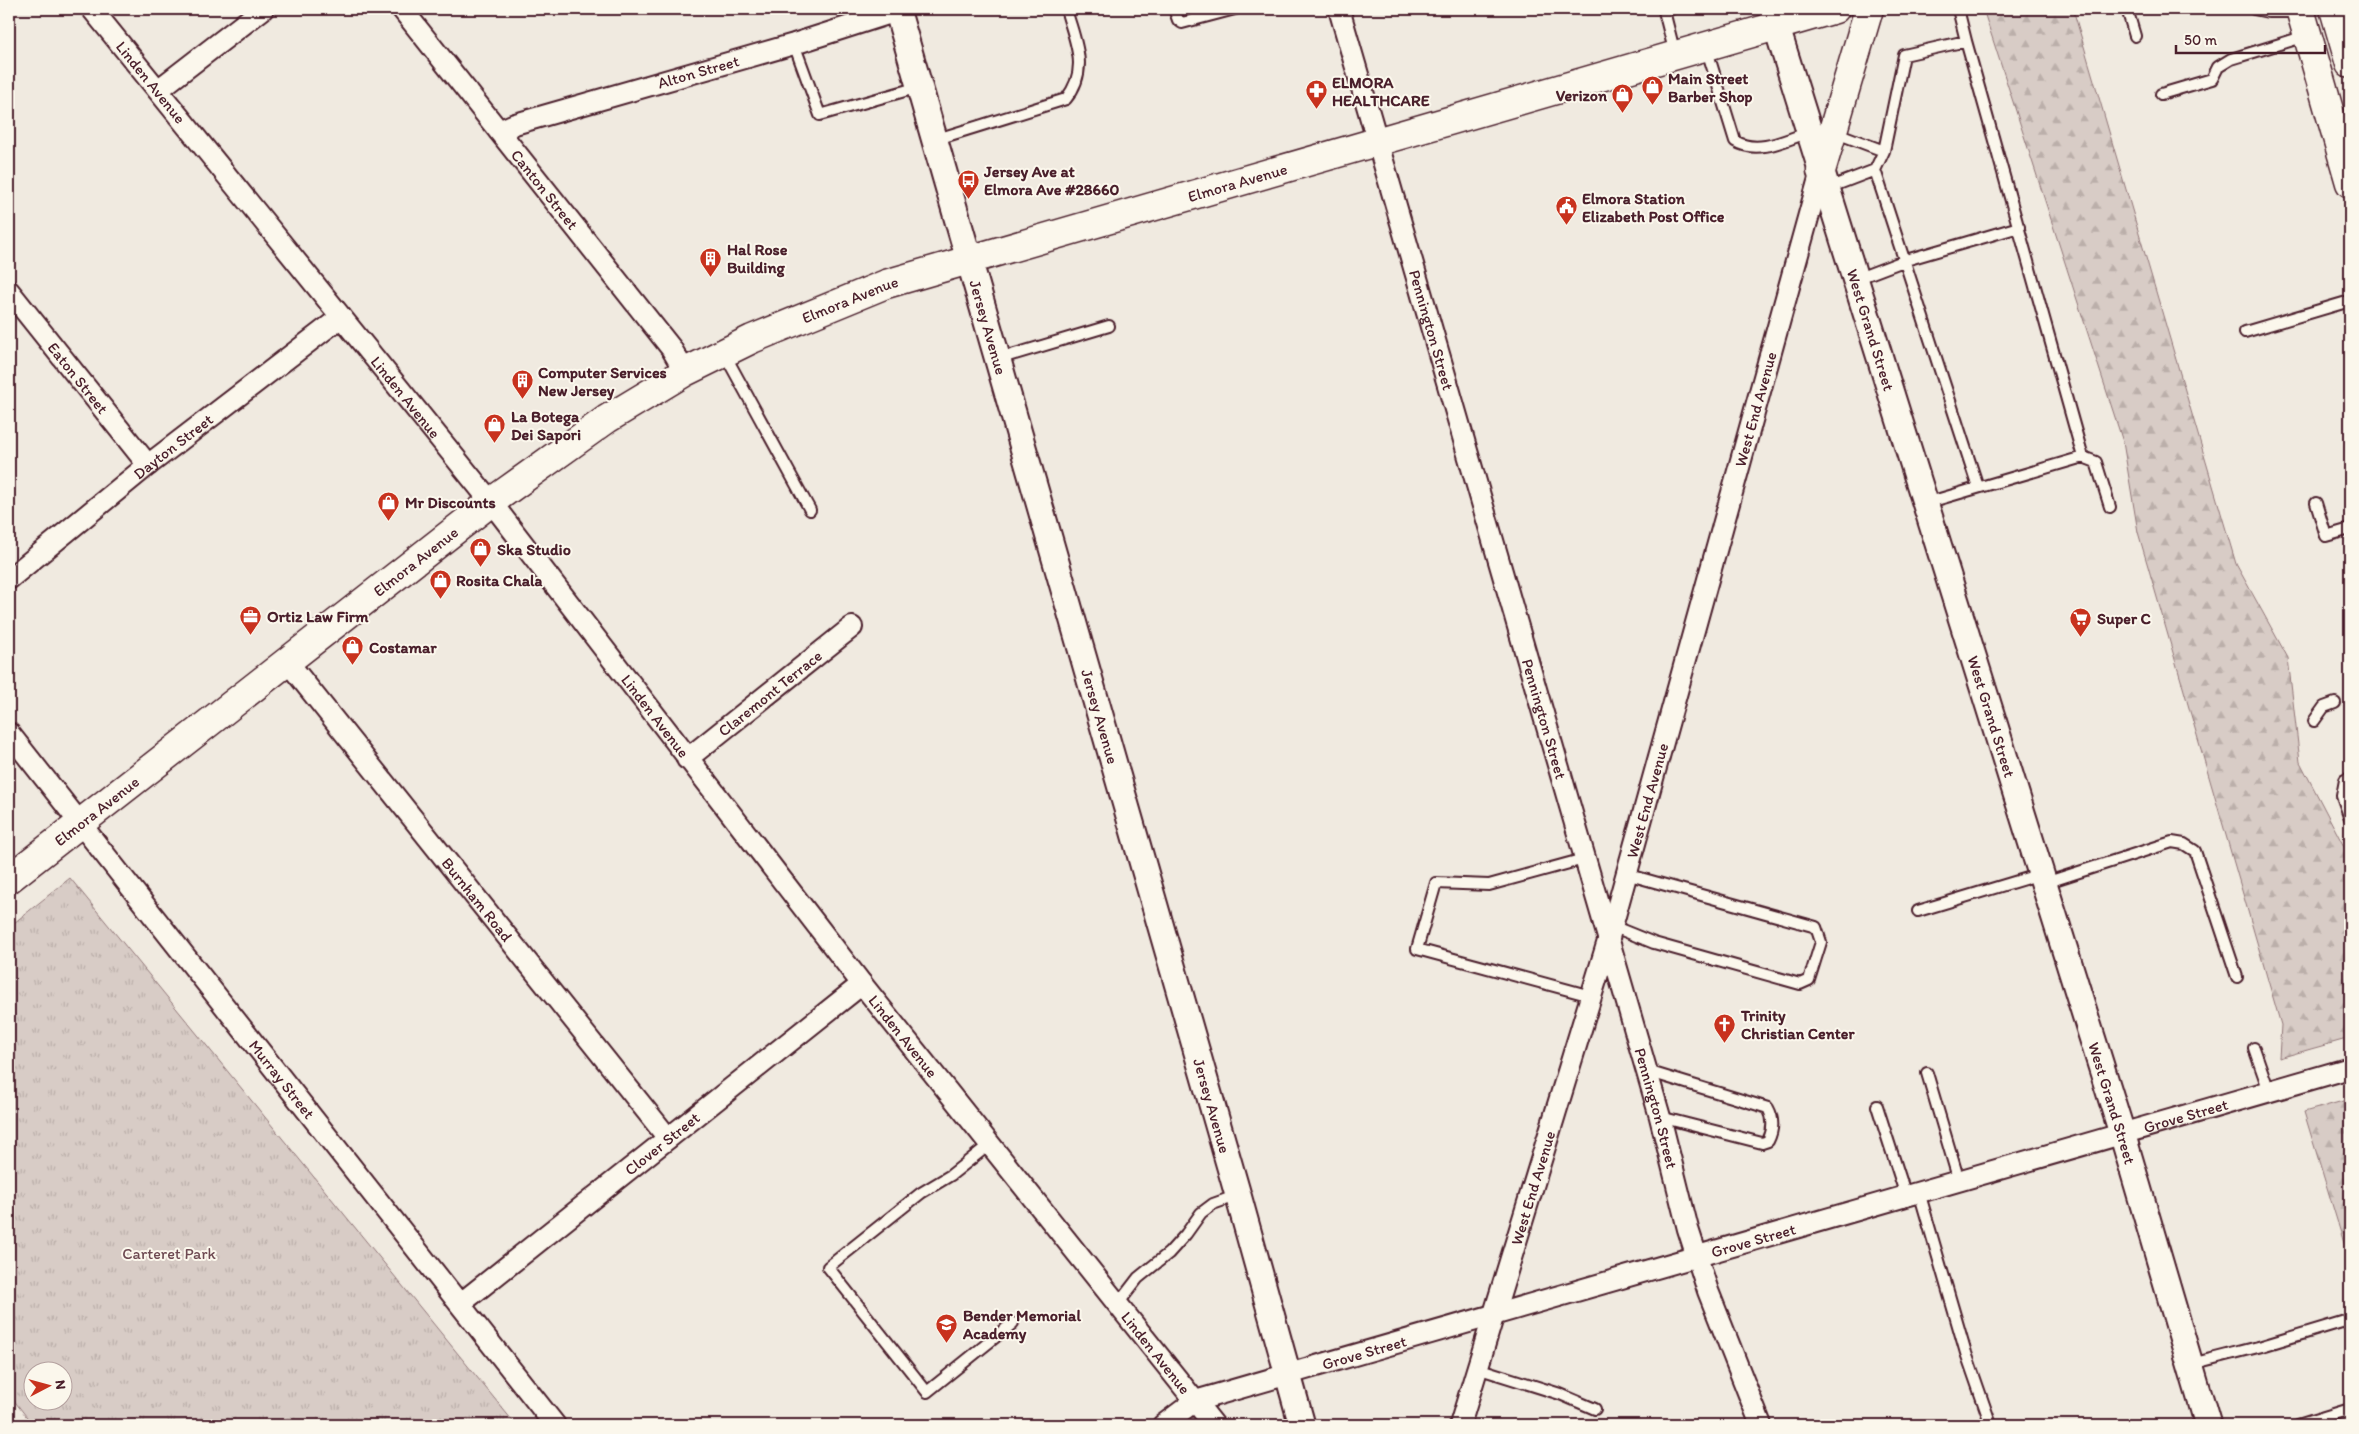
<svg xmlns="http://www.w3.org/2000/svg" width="2359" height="1434" viewBox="0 0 2359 1434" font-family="Itim,sans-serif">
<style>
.grass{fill:url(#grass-tufts);stroke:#917678;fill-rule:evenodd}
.forest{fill:url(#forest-firs);stroke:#917678}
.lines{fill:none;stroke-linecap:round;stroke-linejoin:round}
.service-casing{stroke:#4a1f2b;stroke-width:14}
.minor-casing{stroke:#4a1f2b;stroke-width:24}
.tertiary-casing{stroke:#4a1f2b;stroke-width:29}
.secondary-casing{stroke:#4a1f2b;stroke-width:31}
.primary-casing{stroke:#4a1f2b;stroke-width:31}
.service{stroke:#fbf7ec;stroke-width:10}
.minor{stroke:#fbf7ec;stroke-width:20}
.tertiary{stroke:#fbf7ec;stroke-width:25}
.secondary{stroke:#fbf7ec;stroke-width:28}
.primary{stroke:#fbf7ec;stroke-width:28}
.labels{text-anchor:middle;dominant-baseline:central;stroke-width:4;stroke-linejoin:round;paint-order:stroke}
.street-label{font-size:16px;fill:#4a1f2b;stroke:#fbf7ec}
.poi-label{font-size:16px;font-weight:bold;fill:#4a1f2b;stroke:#fbf7ec;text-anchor:start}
.park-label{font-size:16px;fill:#6e4a52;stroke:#fbf7ec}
</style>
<defs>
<pattern id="grass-tufts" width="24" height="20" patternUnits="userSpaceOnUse" patternTransform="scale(1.25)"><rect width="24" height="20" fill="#d8ccc6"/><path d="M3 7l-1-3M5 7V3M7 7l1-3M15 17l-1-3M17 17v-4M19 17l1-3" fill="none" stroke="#bbafaa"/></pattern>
<pattern id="forest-firs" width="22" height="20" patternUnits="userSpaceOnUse" patternTransform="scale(1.25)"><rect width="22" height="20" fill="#d8ccc6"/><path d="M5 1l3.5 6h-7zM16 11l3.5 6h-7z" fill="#bbafaa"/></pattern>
</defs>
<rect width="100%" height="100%" fill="#f0eae0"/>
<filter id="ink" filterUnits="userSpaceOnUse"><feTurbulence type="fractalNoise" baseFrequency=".02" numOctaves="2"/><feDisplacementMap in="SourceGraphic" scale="10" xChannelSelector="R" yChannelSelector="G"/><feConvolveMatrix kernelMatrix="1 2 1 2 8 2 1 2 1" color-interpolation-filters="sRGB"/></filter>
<g filter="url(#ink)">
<path class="grass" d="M70,878L516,1425H33L9,1394V927ZM32,1372H62V1402H32Z"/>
<path class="forest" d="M1983,9H2073L2236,564L2288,658L2300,762L2350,858V1038L2279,1058L2281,1025L2138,532L2123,442Z
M2350,1099V1263L2304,1112Z"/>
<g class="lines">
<defs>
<path id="service" d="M1174,9L1178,20L1182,23L1235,9
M1671,9L1664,11L1675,54
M1958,9L1966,41
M2127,9L2135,36
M2254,9L2268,12H2300
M794,44L820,115L919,87
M1706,47L1735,141C1757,155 1786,140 1809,132
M2161,94L2212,79L2218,67L2231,59L2306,36
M1834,132L1884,151
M934,140L1066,99C1090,69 1075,42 1066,9
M1828,188L1875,170
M1856,279L1906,260L2019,227
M2245,332L2350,301
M724,353L810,510
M998,359L1109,326
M2083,457L2096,462L2110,507
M1926,503L2083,457L1966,41L1904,55L1884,151L1875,170L1978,487
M2316,503L2326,536L2350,529
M2314,721L2324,707L2335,703
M2350,778L2345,780L2342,796L2350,818
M1584,859L1489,885L1436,883L1417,949L1591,996
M2045,883L2172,842L2184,844L2195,851L2237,977
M1918,911L2041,874
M1612,926L1654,943L1800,984L1809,980L1821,942L1816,927L1626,874
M2254,1048L2269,1091
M1647,1071L1768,1108C1774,1119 1774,1129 1768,1141L1762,1143L1660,1117
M1927,1073L1959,1181
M1877,1106L1906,1196
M990,1144L951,1175L921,1193L828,1267L927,1392L1013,1323
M1919,1192L1966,1353L1991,1425
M1118,1304L1138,1278L1169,1253L1186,1234L1201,1213L1213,1204L1238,1195
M2191,1364L2262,1346L2345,1321
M1477,1368L1560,1394L1595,1409
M2298,1425L2350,1409"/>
<g id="minor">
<path id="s1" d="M92,9L491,502L862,984L1214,1425"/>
<path id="s2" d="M402,9L671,348L685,372"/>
<path id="s3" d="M1339,9L1660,1117L1688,1229L1708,1291L1761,1425"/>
<path d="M158,90L263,9"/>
<path id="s4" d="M499,131L515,124L794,44L897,11"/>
<path id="s5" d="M9,291L148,465"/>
<path id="s6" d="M9,579L148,465L341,317"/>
<path id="s7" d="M287,661L668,1138"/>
<path id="s8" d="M9,733L555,1425"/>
<path id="s9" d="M687,759L852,627"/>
<path id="s10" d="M460,1304L862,984"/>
<path id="s11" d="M1163,1425L1195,1401L2350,1068"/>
<path id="s12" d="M1460,1425L1608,941L1821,171"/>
</g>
<g id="tertiary">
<path id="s13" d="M897,9L1238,1195L1302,1425"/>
<path id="s14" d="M1771,9L2122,1133L2208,1425"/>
</g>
<g id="secondary">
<path d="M1821,171L1869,9"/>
<path id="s15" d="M9,879L491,502L607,419L685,372L752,339L886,284L1835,9"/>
</g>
<path id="primary" d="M2300,9L2350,183
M2334,9L2350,64"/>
</defs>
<use href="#service" class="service-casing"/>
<use href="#minor" class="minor-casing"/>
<use href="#tertiary" class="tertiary-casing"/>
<use href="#secondary" class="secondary-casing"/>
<use href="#primary" class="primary-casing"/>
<use href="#service" class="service"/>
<use href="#minor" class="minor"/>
<use href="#tertiary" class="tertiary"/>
<use href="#secondary" class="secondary"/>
<use href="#primary" class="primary"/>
</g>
</g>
<defs>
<symbol id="shop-pin" viewBox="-11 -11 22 30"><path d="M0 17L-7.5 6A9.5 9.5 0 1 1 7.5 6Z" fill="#c8321e" stroke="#fbf7ec"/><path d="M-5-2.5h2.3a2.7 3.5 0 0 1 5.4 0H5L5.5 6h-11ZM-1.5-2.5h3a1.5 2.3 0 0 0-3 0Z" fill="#fff"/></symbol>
<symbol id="pharmacy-pin" viewBox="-11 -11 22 30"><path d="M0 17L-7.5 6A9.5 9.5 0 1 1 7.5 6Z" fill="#c8321e" stroke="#fbf7ec"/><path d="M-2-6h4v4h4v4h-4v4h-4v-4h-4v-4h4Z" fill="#fff"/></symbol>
<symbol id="bus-pin" viewBox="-11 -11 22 30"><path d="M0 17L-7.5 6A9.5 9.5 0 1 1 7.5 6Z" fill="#c8321e" stroke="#fbf7ec"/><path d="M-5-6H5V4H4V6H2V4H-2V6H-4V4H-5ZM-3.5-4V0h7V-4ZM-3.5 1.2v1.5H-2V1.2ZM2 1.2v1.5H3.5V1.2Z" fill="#fff"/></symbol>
<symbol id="civic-pin" viewBox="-11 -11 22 30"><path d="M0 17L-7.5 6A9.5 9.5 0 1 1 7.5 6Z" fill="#c8321e" stroke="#fbf7ec"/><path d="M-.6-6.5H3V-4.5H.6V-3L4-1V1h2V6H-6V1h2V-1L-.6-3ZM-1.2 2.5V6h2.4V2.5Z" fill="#fff"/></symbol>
<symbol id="building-pin" viewBox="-11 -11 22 30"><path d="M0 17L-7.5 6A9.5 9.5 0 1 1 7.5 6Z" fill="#c8321e" stroke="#fbf7ec"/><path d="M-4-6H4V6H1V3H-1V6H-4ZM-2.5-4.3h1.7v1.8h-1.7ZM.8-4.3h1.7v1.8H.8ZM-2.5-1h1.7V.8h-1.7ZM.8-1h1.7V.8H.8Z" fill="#fff"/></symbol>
<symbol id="office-pin" viewBox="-11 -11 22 30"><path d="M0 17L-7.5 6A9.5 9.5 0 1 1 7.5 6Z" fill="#c8321e" stroke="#fbf7ec"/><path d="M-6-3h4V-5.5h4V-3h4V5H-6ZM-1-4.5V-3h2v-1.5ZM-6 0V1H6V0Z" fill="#fff"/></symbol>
<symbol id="supermarket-pin" viewBox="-11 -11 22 30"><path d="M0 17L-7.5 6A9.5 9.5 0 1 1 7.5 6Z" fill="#c8321e" stroke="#fbf7ec"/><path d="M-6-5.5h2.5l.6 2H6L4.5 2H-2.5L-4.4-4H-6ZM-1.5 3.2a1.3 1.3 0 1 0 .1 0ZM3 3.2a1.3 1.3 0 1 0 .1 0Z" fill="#fff"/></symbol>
<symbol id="church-pin" viewBox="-11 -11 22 30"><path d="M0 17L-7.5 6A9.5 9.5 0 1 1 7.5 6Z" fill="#c8321e" stroke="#fbf7ec"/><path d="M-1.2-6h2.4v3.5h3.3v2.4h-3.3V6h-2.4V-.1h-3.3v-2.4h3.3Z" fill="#fff"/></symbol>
<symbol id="school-pin" viewBox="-11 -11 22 30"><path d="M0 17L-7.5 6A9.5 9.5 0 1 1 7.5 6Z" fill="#c8321e" stroke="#fbf7ec"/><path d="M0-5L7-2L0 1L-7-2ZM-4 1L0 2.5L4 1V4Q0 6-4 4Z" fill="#fff"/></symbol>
</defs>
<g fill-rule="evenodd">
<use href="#shop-pin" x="1640" y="74" width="25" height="34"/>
<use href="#pharmacy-pin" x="1304" y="78" width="25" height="34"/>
<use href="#shop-pin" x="1610" y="82" width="25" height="34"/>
<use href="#bus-pin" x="956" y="168" width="25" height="34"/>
<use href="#civic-pin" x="1554" y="194" width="25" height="34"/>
<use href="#building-pin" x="698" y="246" width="25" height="34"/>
<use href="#building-pin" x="510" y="368" width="25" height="34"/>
<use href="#shop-pin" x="482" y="412" width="25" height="34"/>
<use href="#shop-pin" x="376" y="490" width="25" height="34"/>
<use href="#shop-pin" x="468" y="536" width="25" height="34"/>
<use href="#shop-pin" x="428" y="568" width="25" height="34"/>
<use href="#office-pin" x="238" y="604" width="25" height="34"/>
<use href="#supermarket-pin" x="2068" y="606" width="25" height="34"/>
<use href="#shop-pin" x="340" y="634" width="25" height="34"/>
<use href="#church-pin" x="1712" y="1012" width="25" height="34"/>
<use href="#school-pin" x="934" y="1312" width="25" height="34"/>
</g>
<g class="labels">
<g class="street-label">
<text stroke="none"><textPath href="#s4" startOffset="208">Alton Street</textPath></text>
<text stroke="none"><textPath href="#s1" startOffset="94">Linden Avenue</textPath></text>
<text stroke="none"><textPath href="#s15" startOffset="1431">Elmora Avenue</textPath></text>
<text stroke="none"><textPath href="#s2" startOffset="230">Canton Street</textPath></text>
<text stroke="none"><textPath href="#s15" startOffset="1026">Elmora Avenue</textPath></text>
<text stroke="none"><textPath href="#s13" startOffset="331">Jersey Avenue</textPath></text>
<text stroke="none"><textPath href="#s3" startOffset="334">Pennington Street</textPath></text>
<text stroke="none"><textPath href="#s14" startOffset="336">West Grand Street</textPath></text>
<text stroke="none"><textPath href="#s5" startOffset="111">Eaton Street</textPath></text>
<text stroke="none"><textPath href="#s1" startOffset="499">Linden Avenue</textPath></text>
<text stroke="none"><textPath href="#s12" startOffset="1058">West End Avenue</textPath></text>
<text stroke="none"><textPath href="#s6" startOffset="211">Dayton Street</textPath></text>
<text stroke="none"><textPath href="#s15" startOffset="516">Elmora Avenue</textPath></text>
<text stroke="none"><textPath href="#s9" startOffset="106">Claremont Terrace</textPath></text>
<text stroke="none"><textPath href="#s1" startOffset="904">Linden Avenue</textPath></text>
<text stroke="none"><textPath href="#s14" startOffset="741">West Grand Street</textPath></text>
<text stroke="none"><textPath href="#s13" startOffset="736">Jersey Avenue</textPath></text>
<text stroke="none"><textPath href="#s3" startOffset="739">Pennington Street</textPath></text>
<text stroke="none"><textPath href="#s12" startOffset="652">West End Avenue</textPath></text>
<text stroke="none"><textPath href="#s15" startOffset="111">Elmora Avenue</textPath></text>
<text stroke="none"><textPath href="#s7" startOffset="305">Burnham Road</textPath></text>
<text stroke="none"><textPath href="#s1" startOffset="1309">Linden Avenue</textPath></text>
<text stroke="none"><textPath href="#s8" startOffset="441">Murray Street</textPath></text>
<text stroke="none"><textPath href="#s14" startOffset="1146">West Grand Street</textPath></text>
<text stroke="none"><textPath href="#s13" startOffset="1141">Jersey Avenue</textPath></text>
<text stroke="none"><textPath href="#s3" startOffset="1144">Pennington Street</textPath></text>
<text stroke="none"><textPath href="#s11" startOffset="1071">Grove Street</textPath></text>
<text stroke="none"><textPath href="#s10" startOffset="258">Clover Street</textPath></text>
<text stroke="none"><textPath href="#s12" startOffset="248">West End Avenue</textPath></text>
<text stroke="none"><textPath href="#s11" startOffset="621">Grove Street</textPath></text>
<text stroke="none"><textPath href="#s1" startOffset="1714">Linden Avenue</textPath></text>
<text stroke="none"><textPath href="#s11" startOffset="216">Grove Street</textPath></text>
</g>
<g class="poi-label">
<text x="1668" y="78">Main Street<tspan x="1668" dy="18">Barber Shop</tspan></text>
<text x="1332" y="82">ELMORA<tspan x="1332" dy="18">HEALTHCARE</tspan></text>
<text x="1607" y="95" text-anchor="end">Verizon</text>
<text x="984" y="171">Jersey Ave at<tspan x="984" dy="18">Elmora Ave #28660</tspan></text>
<text x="1582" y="198">Elmora Station<tspan x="1582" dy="18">Elizabeth Post Office</tspan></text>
<text x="727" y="249">Hal Rose<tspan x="727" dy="18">Building</tspan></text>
<text x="538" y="372">Computer Services<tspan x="538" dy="18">New Jersey</tspan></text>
<text x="511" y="416">La Botega<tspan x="511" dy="18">Dei Sapori</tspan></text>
<text x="405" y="502">Mr Discounts</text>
<text x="497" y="549">Ska Studio</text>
<text x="456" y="580">Rosita Chala</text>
<text x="267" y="616">Ortiz Law Firm</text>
<text x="2097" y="618">Super C</text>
<text x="369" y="647">Costamar</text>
<text x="1741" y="1015">Trinity<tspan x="1741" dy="18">Christian Center</tspan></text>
<text x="963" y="1315">Bender Memorial<tspan x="963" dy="18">Academy</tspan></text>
</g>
<g class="park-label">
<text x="169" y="1253">Carteret Park</text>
</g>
</g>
<rect width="2359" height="1434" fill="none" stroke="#fbf7ec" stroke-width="30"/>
<rect x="15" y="15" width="2329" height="1404" fill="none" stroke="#4a1f2b" stroke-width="2" filter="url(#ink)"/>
<g transform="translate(48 1386) rotate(84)"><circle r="24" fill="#fbf7ec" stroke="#b4a19f"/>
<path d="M0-4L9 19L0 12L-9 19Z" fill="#c8321e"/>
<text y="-8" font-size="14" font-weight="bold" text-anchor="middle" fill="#4a1f2b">N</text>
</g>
<path d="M2176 45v8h149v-8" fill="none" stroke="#4a1f2b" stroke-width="2.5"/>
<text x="2184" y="45" font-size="15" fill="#4a1f2b" stroke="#fbf7ec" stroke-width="4" paint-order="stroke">50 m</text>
</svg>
